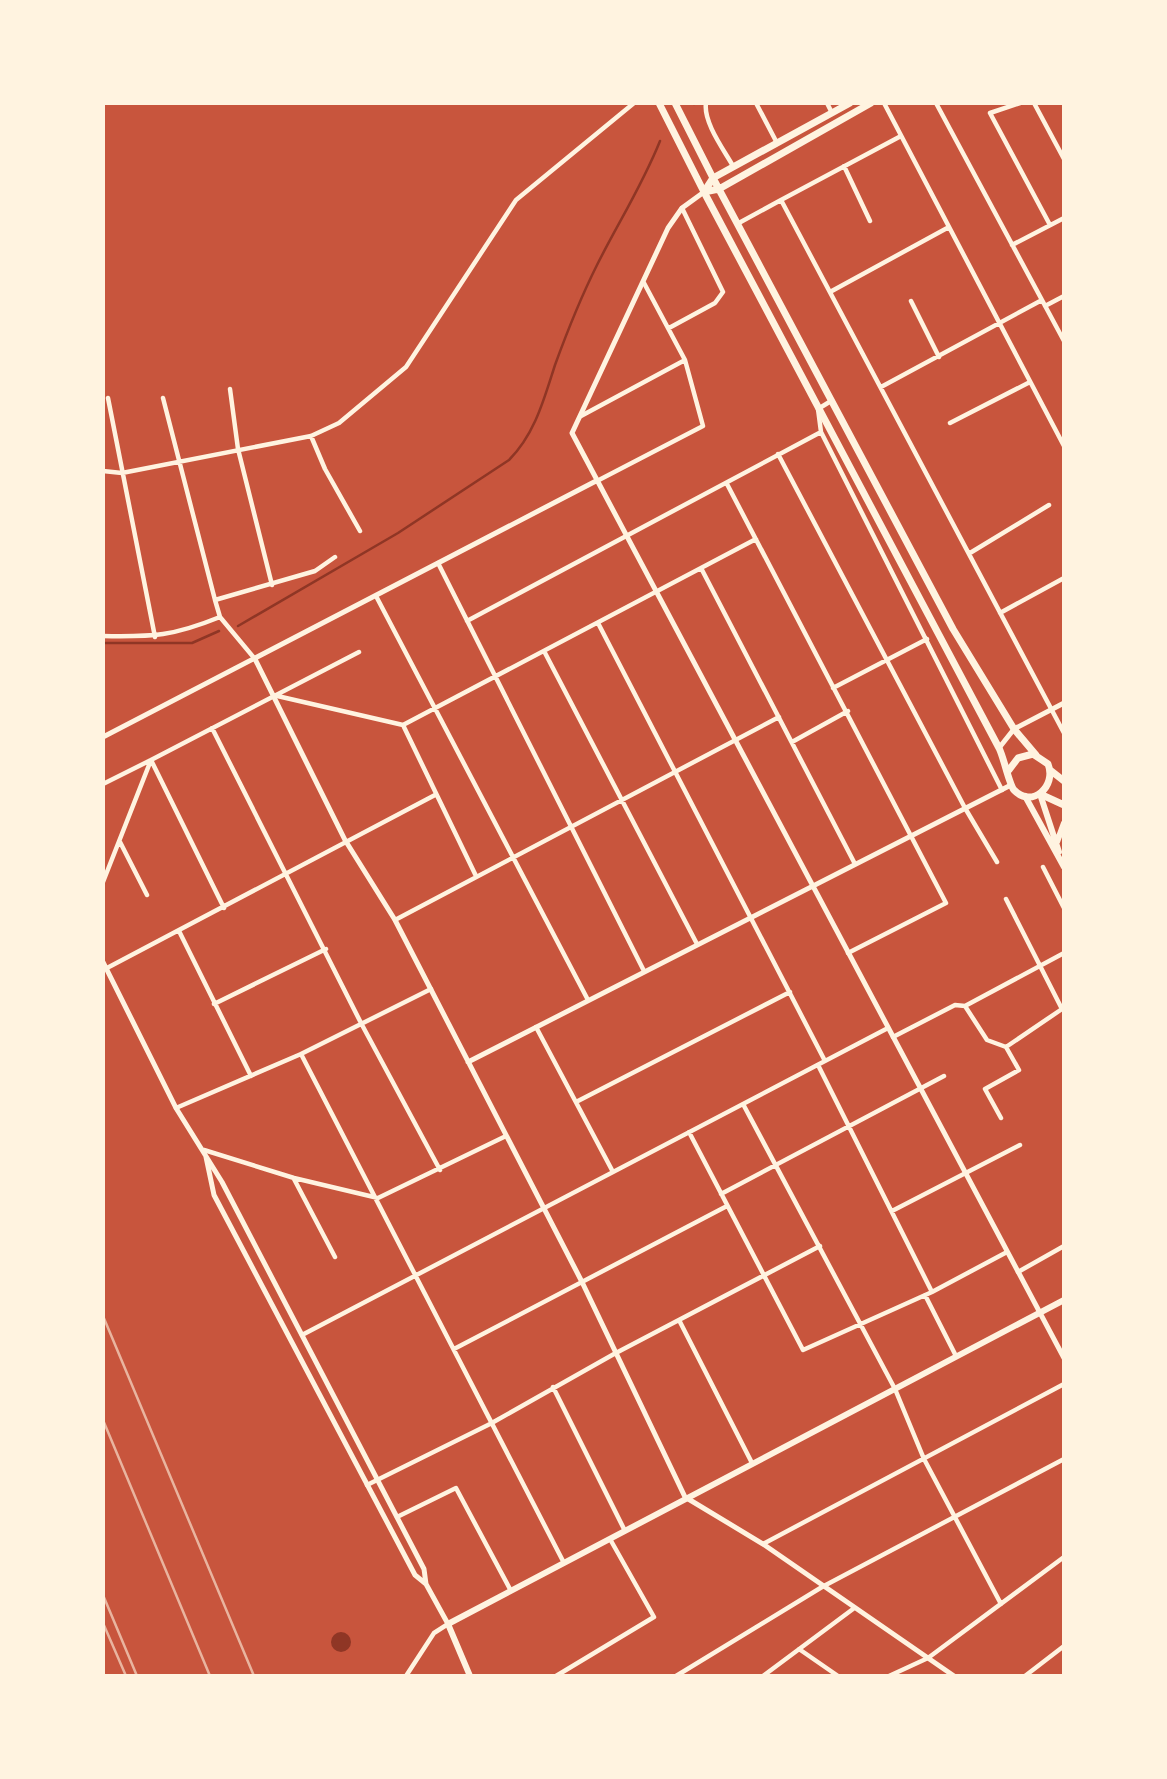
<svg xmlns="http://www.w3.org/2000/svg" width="1167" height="1779" viewBox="0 0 1167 1779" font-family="Georgia,serif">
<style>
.water{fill:#8f3625}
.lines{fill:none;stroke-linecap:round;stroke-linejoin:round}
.stream{stroke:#8f3625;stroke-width:2.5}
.minor{stroke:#fff3e0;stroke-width:4.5}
.tertiary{stroke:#fff3e0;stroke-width:5}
.secondary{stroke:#fff3e0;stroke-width:6}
.primary{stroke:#fff3e0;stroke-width:7}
.trunk{stroke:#fff3e0;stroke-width:7}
.rail{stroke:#e9b49f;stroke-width:2.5}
</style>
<rect width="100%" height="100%" fill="#c8553d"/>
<path class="water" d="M331 1642a10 10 0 1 1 20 0a10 10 0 1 1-20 0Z"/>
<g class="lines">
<path class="stream" d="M694,104V103
M238,626L398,533L509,460C535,434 544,399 555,365C567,332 581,297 597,265C618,223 642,186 660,141
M103,643H192L219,631"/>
<path class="minor" d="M706,103C703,122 724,150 733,166
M756,103L777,143
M827,103L832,113
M884,103L1064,446
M936,103L1064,341
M1020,103L990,113L1050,225
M1034,103L1064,159
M844,166L870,221
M781,200L901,136
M737,224L781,200L1064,733
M1012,245L1064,218
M830,292L949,227
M911,301L939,357
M1045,306L1064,296
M669,328L715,303L723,292L682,208
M881,387L1042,300
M230,389L238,449L272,585
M108,398L155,637
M163,398L215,600
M581,416L685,360
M950,423L1030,382
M821,432L818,409L831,401
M311,436L325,469L360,531
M778,454L965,808L997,862
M103,471L122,473L311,436L339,423L406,367L516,200L634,103
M597,481L703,426L685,360L644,283
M727,484L946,903L848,953
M970,553L1049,505
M438,563L644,971
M701,568L855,864
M376,596L588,1000
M1000,613L1064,578
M220,617L255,659
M467,621L821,432L1002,790
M598,623L825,1061
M103,636C154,637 173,636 220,617L215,600L315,571L335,557
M544,651L697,944
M833,688L927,639
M273,695L403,725L756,539
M403,725L476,876
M212,728L361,1023L440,1170
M792,742L848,711
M103,784L151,760L224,908
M120,842L147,895
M1043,867L1064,908
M103,882L151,760L359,652
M395,920L779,717
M179,931L251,1076
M107,968L435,795
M214,1004L326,949
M965,1006L987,1040L1006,1047L1019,1070L985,1089L1001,1118
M536,1027L613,1172
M893,1037L955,1005L965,1006L1064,953
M1006,1047L1062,1009L1006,899
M301,1054L564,1563
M818,1065L932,1292
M576,1102L790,992
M743,1104L895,1389L924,1459L1001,1604
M176,1108L301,1054L431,989
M689,1132L803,1350L932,1292L1007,1252
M204,1150L294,1178L378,1198L506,1136
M294,1179L335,1257
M721,1194L944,1076
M892,1211L1020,1145
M1018,1272L1064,1246
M925,1295L956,1356
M679,1320L752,1463
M302,1335L888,1028
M454,1349L727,1206
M553,1387L625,1531
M367,1485L490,1424L614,1354L820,1246
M397,1517L456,1488L511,1591
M763,1544L1064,1384
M799,1649L838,1676
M406,1676L434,1633L448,1624
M556,1676L654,1617L610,1539
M676,1676L822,1587L1064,1459
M763,1676L853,1609
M889,1676L928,1658L1064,1557
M1025,1676L1064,1646"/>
<path class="tertiary" d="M704,192L682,208L668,228L572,433L1064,1358
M255,659L345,840L395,920L582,1282L685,1497L763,1544L954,1676
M103,737L596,481
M999,748L1014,729L1064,703
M103,962L176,1108L222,1182L424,1569L426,1584L448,1624
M468,1062L1011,785
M206,1157L214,1195L415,1575L426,1584"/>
<path class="secondary" d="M1040,794L1059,852
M1025,796L1064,867
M1057,842L1064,823
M470,1676L448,1624L1064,1300"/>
<path class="primary" d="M850,103L713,178L704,192L719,189L871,103
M713,178L953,629L1014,729L1036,755
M704,192L999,748C1004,758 1009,784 1014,790C1032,809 1057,786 1048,764L1033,754L1018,758L1009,770
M1050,770L1064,781
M1040,794L1064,805"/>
<path class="trunk" d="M659,103L704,192
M675,103L713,178"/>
<path class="rail" d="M103,1316L254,1676
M103,1420L210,1676
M103,1595L137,1676
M103,1623L126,1676"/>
</g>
<rect width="1167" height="1779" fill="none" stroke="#fff3e0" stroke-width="210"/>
</svg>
